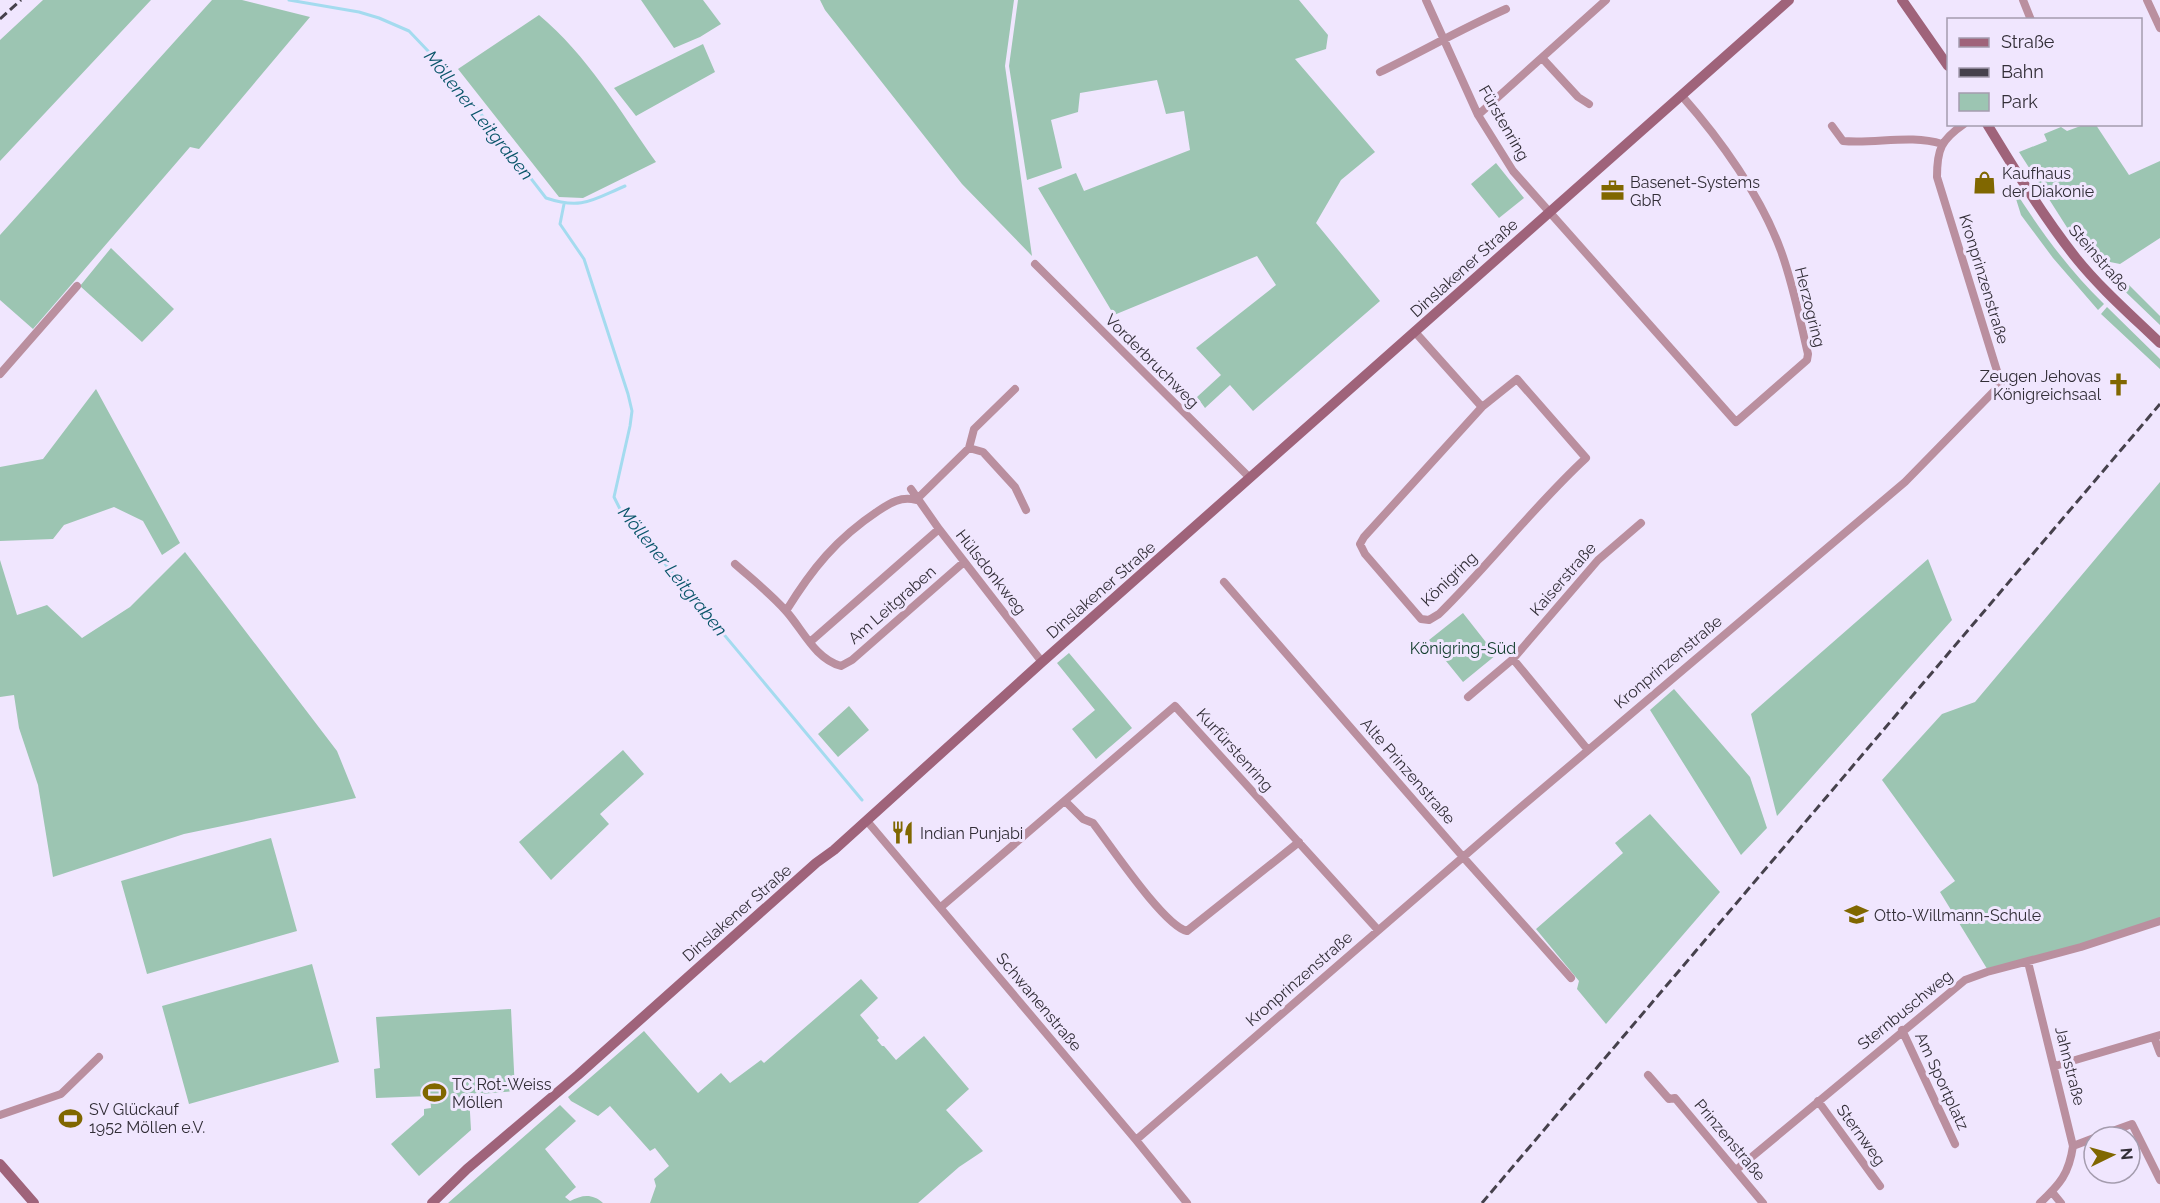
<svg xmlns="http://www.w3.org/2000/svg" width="2160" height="1203" viewBox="0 0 2160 1203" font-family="Raleway,sans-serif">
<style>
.green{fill:#9cc5b2}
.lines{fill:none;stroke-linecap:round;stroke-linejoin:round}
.stream{stroke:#a4dbef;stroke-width:3}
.street{stroke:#ba8f9f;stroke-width:8}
.secondary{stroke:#9f637a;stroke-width:10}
.rail{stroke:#46414c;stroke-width:3;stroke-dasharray:9 4.5;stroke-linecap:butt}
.labels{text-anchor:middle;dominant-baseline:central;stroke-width:6;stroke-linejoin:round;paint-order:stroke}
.street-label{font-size:16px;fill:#322e37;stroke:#f0e6fe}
.poi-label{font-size:16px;fill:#322e37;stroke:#f0e6fe;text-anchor:start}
.park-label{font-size:16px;fill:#0f3b2a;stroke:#f0e6fe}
.water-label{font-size:18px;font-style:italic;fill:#09556a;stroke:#f0e6fe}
</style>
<rect width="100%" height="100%" fill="#f0e6fe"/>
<path class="green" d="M43,0H151L0,161V40Z
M212,0H242L310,17L199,149L190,147L33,329L0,300V235Z
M641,0H703L721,24L700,37L674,48Z
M820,0H1014L1005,66L1032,256L962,184L825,10Z
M1018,0H1299L1328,35L1326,49L1295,59L1375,152L1341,180L1316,223L1380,301L1253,411L1230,385L1205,408L1197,397L1221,375L1196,348L1276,285L1257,256L1114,315L1038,188L1076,173L1084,191L1190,150L1184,111L1166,114L1157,80L1080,93L1078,112L1051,120L1062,168L1027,180L1009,66Z
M539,15C587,55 620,111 656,162L583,198L559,197L458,69Z
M703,44L715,72L636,116L614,88Z
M2086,124L2096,125L2129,175L2160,161V238L2120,264L2110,262L2091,246L2084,249L2075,240L2019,152L2047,141L2044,134L2061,127L2067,131Z
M1496,163L1524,198L1499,218L1471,184Z
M2012,186C2039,229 2068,269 2104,304L2098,310L2053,258L2021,215Z
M111,248L174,309L142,342L80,286Z
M2116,272L2160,316V325L2110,277Z
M2107,307L2160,359V369L2101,314Z
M96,389L180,543L162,555L143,521L114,507L64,525L53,539L0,541V467L43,459Z
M2160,482V921L1989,972L1940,892L1955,881L1882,780L1942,714L1975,702Z
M185,552L337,751L356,798L184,834L53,877L38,785L19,728L14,695L0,697V560L17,615L47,605L82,638L130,607Z
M1928,559L1952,620L1777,816L1751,714Z
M1463,613L1496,655L1463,682L1429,640Z
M1069,653L1132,728L1096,759L1072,729L1095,710L1057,663Z
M1674,689L1750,777L1767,828L1741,855L1650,710Z
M849,706L869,730L838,757L818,734Z
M623,750L644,774L600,814L609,824L551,880L519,842Z
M1650,814L1720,892L1606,1024L1577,989L1579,981L1536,929L1623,853L1615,843Z
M271,838L297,931L147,974L121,881Z
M312,964L339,1062L189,1104L162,1006Z
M861,979L878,998L860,1015L879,1038L877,1040L882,1046H884L896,1060L924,1036L969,1089L946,1110L983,1151L959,1167L918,1203H650L656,1186L654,1179L669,1166L655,1148L650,1151L610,1106L598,1116L571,1101L568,1097L644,1031L698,1093L721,1073L730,1083L761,1060L764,1063Z
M511,1009L515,1091L469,1095L471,1130L419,1176L391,1144L424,1115V1109L431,1108L430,1096L376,1098L374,1069L380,1068L376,1017Z
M560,1105L576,1121L545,1149L576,1187L565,1197L570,1201C582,1195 592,1193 603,1203H448Z"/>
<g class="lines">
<path class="stream" d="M289,0L359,12L379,18L409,31L450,74L546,198C582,210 592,200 625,186
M564,204L560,224L584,259L628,394L632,411L630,426L614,497L621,511L862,800"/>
<path class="street" d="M1426,0L1478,115L1513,171L1736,422L1807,360L1808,354C1800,320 1793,284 1781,251C1761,196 1720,139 1682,96
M2023,0L2031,20
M2147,0L2160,28
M1543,59L1578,97L1589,104
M1380,72C1423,51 1463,28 1506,9
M1478,115L1606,0
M1832,126L1843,141C1876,144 1911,134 1942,144
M1035,264L1250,478
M1415,332L1482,407L1517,379L1586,458C1533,507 1490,564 1439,614L1429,620L1421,619L1365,554L1360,544L1364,537L1482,407
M0,374L77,286
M969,448L974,429L1015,389
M911,489L939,529L1042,662
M735,564C752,579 771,594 786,611C803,630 815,659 841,666L852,660L964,562
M1224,582L1463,857L1571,978
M786,611C812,569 836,539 878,511C890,503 901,496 916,500L969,448L983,452L1015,487L1026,510
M810,642L939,529
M1513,659L1588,750
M1468,697L1513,659L1598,560L1641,523
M1065,801L1083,819L1093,823C1110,845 1164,926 1187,931L1299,842
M867,821L1136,1140L1187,1203
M941,907L1175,706L1378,930
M2028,962L2073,1146C2069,1174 2060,1184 2040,1203
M1902,1030L1955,1144
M2154,1037L2160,1053
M2055,1066L2160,1035
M1648,1075L1669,1099L1675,1098L1763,1203
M1818,1101L1880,1186
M0,1115L61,1094L99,1057
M2096,1137L2132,1124L2160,1180
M1136,1140L1514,813L1905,482L2001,384L1937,177C1937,149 1941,140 1964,124
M2073,1146L2094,1138
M1736,1170L1965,980L1987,972L2081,947L2160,921
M2052,1192L2061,1203"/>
<path class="secondary" d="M1902,0L1948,66
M1987,124C2015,170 2043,216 2076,258C2101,289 2131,315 2160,343
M0,1164L34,1203
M432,1203L467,1169L578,1075L816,863L834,850L1042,662L1789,0"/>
<path class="rail" d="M0,19L21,0
M1482,1203L2160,404"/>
</g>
<defs>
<symbol id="shop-bare" viewBox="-9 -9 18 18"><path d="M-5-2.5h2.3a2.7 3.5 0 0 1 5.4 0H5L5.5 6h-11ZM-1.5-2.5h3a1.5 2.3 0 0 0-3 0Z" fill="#806700" stroke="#f0e6fe" stroke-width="2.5" paint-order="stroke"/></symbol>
<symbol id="office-bare" viewBox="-9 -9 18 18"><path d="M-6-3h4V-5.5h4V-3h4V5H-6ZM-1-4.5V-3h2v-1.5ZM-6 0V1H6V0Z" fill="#806700" stroke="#f0e6fe" stroke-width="2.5" paint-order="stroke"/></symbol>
<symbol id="church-bare" viewBox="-9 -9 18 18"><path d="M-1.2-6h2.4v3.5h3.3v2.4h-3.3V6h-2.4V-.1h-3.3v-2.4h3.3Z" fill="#806700" stroke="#f0e6fe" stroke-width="2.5" paint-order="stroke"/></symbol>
<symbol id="restaurant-bare" viewBox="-9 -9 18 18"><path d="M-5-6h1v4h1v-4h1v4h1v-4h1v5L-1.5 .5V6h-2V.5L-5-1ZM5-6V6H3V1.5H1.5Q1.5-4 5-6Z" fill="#806700" stroke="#f0e6fe" stroke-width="2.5" paint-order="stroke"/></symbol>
<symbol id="school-bare" viewBox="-9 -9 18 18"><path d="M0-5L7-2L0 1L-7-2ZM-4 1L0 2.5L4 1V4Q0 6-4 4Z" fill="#806700" stroke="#f0e6fe" stroke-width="2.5" paint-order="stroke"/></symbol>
<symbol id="stadium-bare" viewBox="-9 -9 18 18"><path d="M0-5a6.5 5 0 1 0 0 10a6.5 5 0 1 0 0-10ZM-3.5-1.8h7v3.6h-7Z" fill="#806700" stroke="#f0e6fe" stroke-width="2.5" paint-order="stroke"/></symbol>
</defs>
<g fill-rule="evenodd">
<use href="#shop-bare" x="1968" y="166" width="33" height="33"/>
<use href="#office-bare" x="1596" y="174" width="33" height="33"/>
<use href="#church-bare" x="2102" y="368" width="33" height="33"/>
<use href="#restaurant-bare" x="886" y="816" width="33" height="33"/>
<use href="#school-bare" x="1840" y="898" width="33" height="33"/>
<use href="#stadium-bare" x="418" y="1076" width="33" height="33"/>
<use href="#stadium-bare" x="54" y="1102" width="33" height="33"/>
</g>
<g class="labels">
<g class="street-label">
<text transform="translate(1504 123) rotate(60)">Fürstenring</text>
<text transform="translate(2099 258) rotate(49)">Steinstraße</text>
<text transform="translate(1464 268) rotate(-42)">Dinslakener Straße</text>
<text transform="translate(1984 279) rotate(73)">Kronprinzenstraße</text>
<text transform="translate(1810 307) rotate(76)">Herzogring</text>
<text transform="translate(1152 361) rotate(45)">Vorderbruchweg</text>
<text transform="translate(991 572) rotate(52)">Hülsdonkweg</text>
<text transform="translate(1449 579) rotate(-44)">Königring</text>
<text transform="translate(1563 579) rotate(-49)">Kaiserstraße</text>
<text transform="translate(1101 590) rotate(-41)">Dinslakener Straße</text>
<text transform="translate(892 605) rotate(-41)">Am Leitgraben</text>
<text transform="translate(1668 662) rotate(-40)">Kronprinzenstraße</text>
<text transform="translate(1235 750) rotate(48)">Kurfürstenring</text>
<text transform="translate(1408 771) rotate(49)">Alte Prinzenstraße</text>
<text transform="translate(737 913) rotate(-41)">Dinslakener Straße</text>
<text transform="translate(1299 979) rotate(-41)">Kronprinzenstraße</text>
<text transform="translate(1039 1002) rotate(50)">Schwanenstraße</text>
<text transform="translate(1905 1010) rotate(-39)">Sternbuschweg</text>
<text transform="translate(2070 1066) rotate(76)">Jahnstraße</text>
<text transform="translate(1942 1081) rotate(65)">Am Sportplatz</text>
<text transform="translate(1861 1135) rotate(54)">Sternweg</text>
<text transform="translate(1730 1140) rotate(50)">Prinzenstraße</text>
</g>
<g class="poi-label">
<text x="2002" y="173">Kaufhaus<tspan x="2002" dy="18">der Diakonie</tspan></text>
<text x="1630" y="182">Basenet-Systems<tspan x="1630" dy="18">GbR</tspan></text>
<text x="2101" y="376" text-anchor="end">Zeugen Jehovas<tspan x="2101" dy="18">Königreichsaal</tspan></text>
<text x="920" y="833">Indian Punjabi</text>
<text x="1874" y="915">Otto-Willmann-Schule</text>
<text x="452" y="1084">TC Rot-Weiss<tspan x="452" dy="18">Möllen</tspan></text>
<text x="89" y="1109">SV Glückauf<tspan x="89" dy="18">1952 Möllen e.V.</tspan></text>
</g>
<g class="park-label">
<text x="1463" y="648">Königring-Süd</text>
</g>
<g class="water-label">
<text transform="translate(479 115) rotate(51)">Möllener Leitgraben</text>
<text transform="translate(673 571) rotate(51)">Möllener Leitgraben</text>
</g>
</g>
<rect x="1947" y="18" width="195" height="108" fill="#f0e6fe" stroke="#a49cae" stroke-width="1.5"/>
<rect x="1959" y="38" width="30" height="9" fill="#9f637a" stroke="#a49cae" stroke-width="1.5"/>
<text x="2001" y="48" font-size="18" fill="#322e37">Straße</text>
<rect x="1959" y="68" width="30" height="9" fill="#46414c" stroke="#a49cae" stroke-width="1.5"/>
<text x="2001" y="78" font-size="18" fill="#322e37">Bahn</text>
<rect x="1959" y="93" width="30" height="18" fill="#9cc5b2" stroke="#a49cae" stroke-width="1.5"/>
<text x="2001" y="108" font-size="18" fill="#322e37">Park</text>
<g transform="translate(2112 1155) rotate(85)"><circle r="28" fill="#f0e6fe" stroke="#a49cae" stroke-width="1.5"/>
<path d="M0-4.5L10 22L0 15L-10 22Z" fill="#806700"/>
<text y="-9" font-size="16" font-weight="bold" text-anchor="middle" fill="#322e37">N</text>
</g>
</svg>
